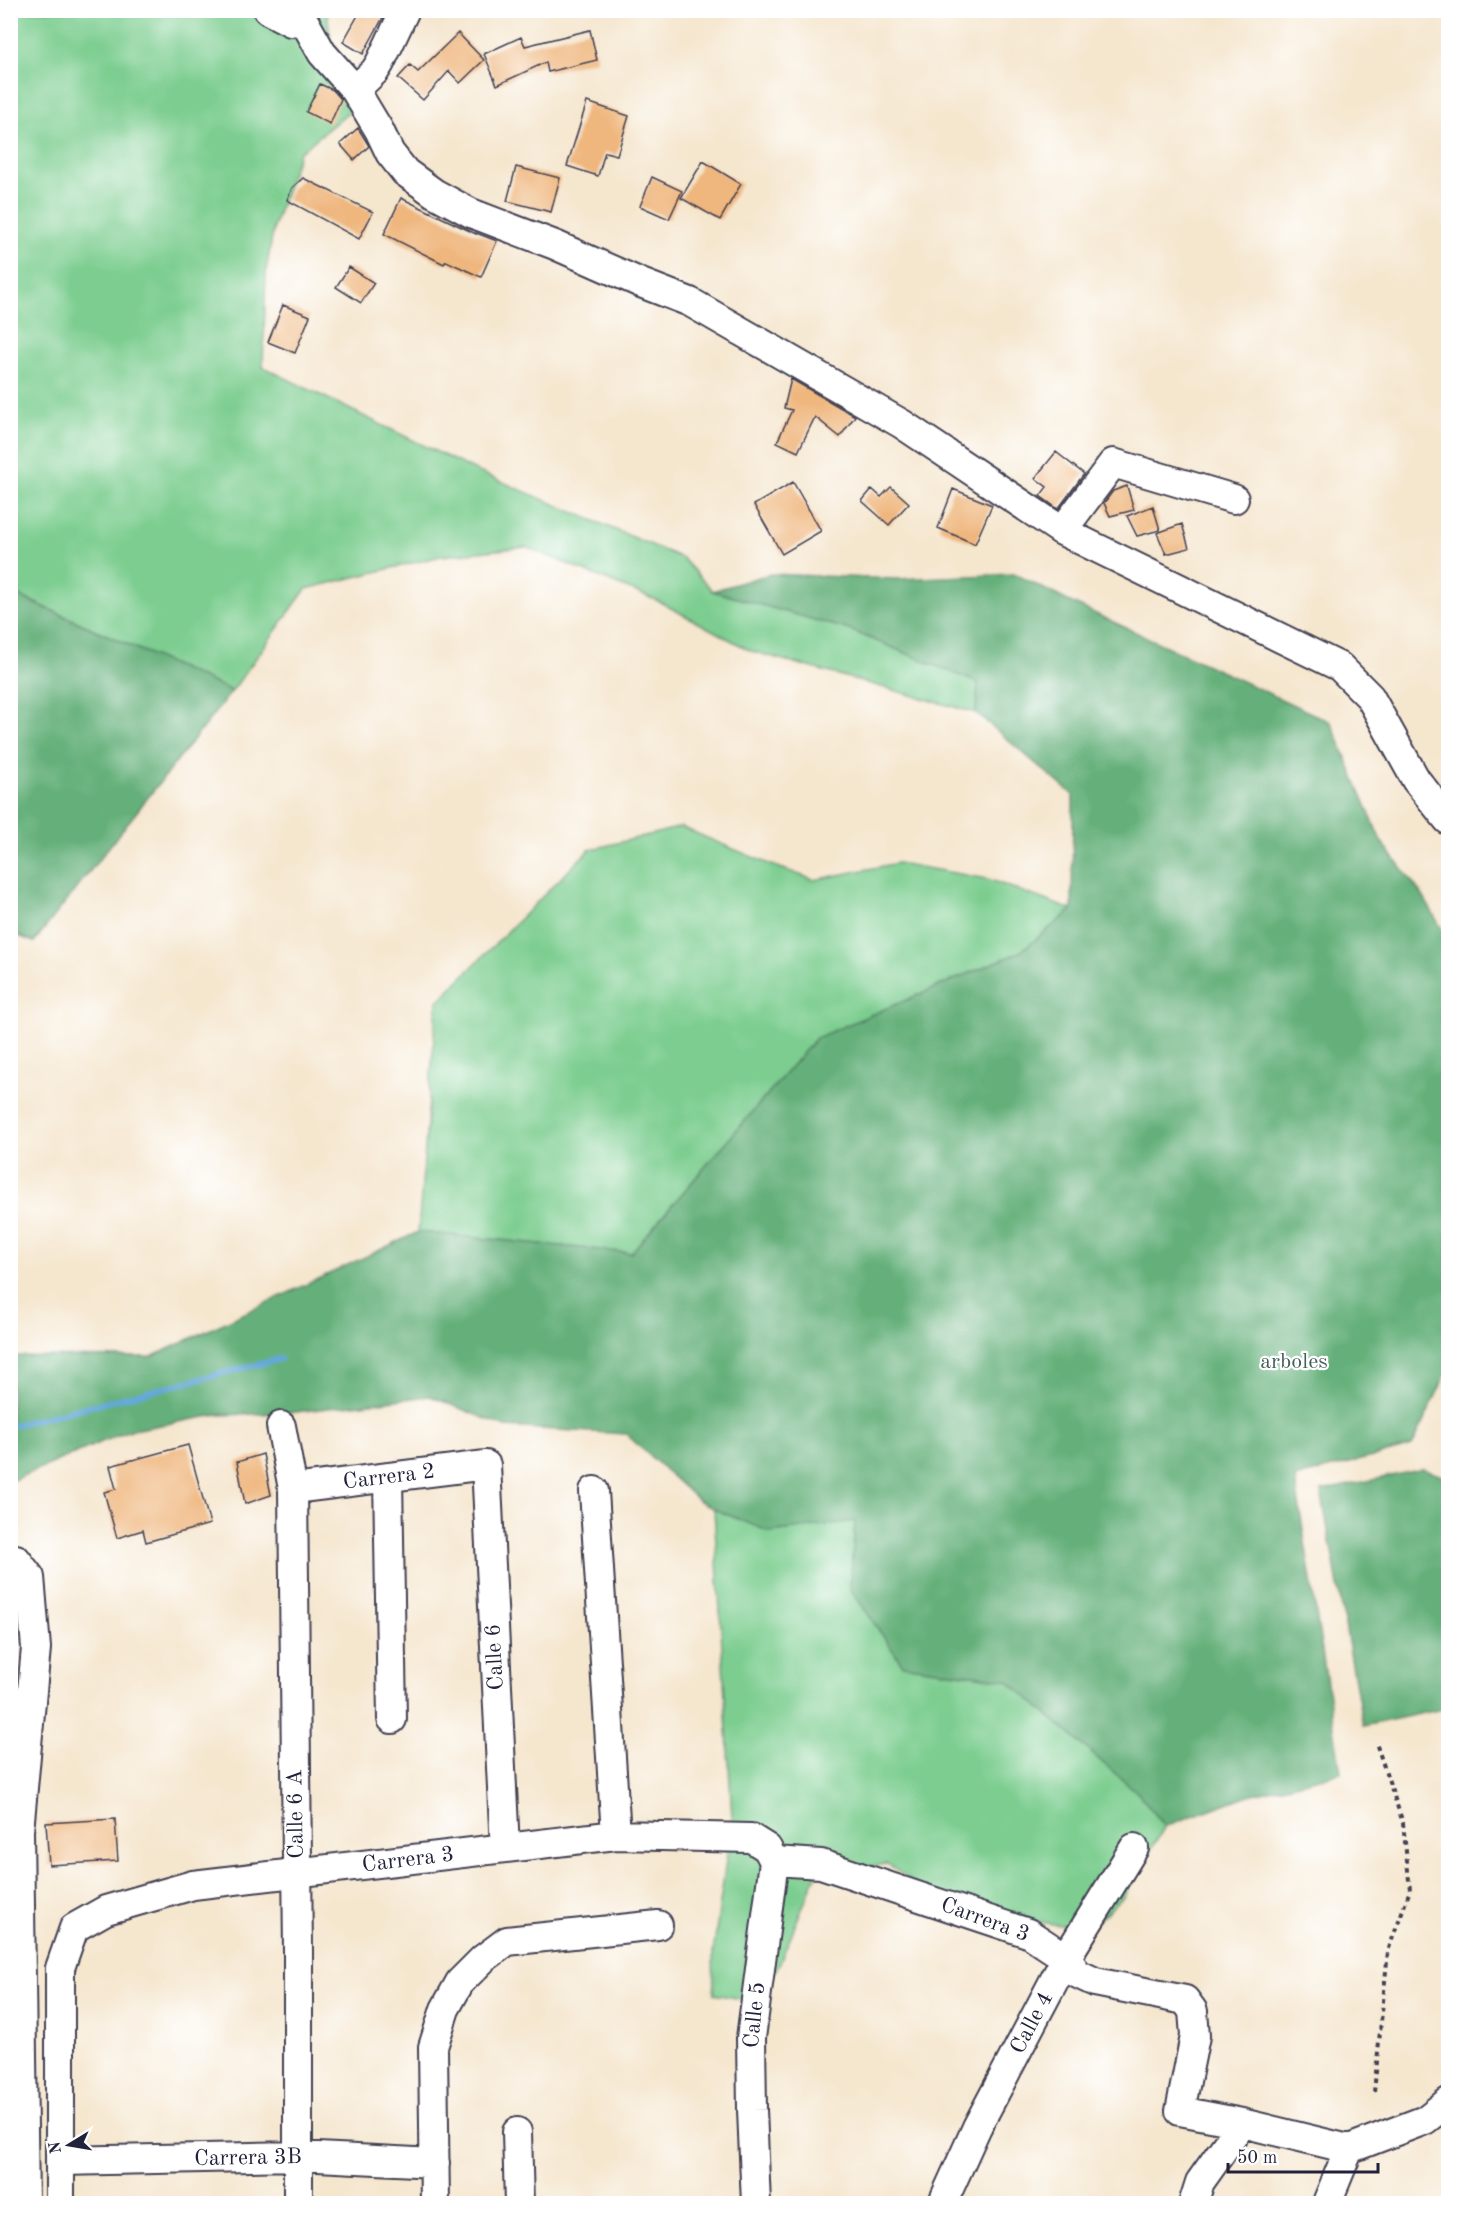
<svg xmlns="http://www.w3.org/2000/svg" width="1459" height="2214" viewBox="0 0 1459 2214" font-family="'Old Standard TT',serif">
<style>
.green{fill:#7ccd8f;stroke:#4f7865;stroke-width:1.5}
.forest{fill:#65b07a;stroke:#44695a;stroke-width:1.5}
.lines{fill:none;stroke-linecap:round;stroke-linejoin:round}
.stream{stroke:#64a8d9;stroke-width:6}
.building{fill:#efb67d}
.minor-casing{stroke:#423f51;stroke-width:32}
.path{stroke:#423f51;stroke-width:4;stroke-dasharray:4.5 4.5;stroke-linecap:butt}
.minor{stroke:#fff;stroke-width:28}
.labels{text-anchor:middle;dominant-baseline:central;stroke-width:4.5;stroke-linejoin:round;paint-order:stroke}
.park-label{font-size:22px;fill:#425e58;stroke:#fff}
.street-label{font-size:22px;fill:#22223b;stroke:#fff}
</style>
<rect width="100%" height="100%" fill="#fff"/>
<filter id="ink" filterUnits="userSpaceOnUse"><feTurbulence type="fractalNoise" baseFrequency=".0167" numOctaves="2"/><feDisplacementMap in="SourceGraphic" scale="12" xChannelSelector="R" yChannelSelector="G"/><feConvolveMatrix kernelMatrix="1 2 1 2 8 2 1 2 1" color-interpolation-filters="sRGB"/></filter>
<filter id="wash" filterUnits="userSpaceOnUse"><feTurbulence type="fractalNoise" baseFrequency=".008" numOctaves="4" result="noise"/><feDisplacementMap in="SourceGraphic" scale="24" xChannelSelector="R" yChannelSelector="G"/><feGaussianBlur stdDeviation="1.35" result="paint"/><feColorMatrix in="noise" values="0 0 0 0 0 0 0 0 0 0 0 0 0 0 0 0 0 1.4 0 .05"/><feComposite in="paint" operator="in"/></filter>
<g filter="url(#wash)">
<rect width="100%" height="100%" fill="#f5e6ce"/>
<path class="green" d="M11,11H327L331,44L368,96L299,153L274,226L266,271L263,367L474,470L682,558L713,591L850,630L978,683L976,713L751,651L658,601L526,547L441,556L306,589L232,691L11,592Z
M681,827L769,864L814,880L898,863L988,879L1072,910L1020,952L816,1038L631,1253L418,1232L437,1002L589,850Z
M714,1509L770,1532L855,1521L850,1588L903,1665L1007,1680L1138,1793L1165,1826L1124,1896L1089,1929L1031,1921L939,1900L887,1864L816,1875L778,1967L753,2001L714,1994L713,1953L732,1818Z"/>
<path class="forest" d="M769,574L897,579L1015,574L1070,602L1331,722L1381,841L1423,896L1448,940V1370L1412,1446L1295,1478L1341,1773L1249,1795L1165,1826L1138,1793L1007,1680L903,1665L850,1588L855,1521L770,1532L714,1509L699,1501L626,1434L505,1427L430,1396L287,1413L217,1415L127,1431L11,1481V1356L151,1357L418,1232L631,1253L816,1038L1020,952L1072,910L1073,795L976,713L978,683L850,630L712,591Z
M10,592L232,691L34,942L11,933Z
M1423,1469L1448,1478V1708L1363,1726L1321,1491Z"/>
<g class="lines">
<path class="stream" d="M10,1426L280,1359"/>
</g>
<g id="blocks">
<path class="building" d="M361,10H387L363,54L343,42Z
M590,30L597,60L548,72L546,62L497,85L484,54L521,37L525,46Z
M458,33L484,60L460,83L449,71L423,100L398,78L410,65L418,72Z
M320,84L333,90L341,99L330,124L306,112Z
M587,102L629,116L617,155L605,152L598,176L567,166Z
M358,128L369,146L354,160L340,144Z
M703,161L741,184L720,220L681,198Z
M516,167L560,178L551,212L507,201Z
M652,177L682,191L669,219L640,206Z
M303,178L373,212L359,239L287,200L292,188Z
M401,198L476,234V233L497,241L481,277L446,261L444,264L384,234Z
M349,267L374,283L361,303L336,287Z
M283,305L310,316L295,353L268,342Z
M791,379L855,416L840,437L815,417L798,452L777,442L792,410L784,408Z
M1056,452L1084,474L1058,509L1040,496L1047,487L1035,478Z
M793,482L821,531L782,554L754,505Z
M1127,486L1134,510L1110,516L1104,503L1113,491Z
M891,487L909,503L889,525L862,501L872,489L881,497Z
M953,489L992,505L975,544L938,528Z
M1153,506L1160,530L1137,536L1127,516Z
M1182,524L1189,548L1166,554L1157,533Z
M188,1445L210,1524L146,1542L143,1530L117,1538L104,1492L116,1489L110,1466Z
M263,1454L271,1495L245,1504L237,1462Z
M115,1819L118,1861L49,1865L46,1823Z"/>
</g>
</g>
<g filter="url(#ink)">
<use href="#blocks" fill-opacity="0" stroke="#423f51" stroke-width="1.5"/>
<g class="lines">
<defs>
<path id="minor" d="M268,10L291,22L300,15
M298,10L322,53L355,90L379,130L390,153L405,172L434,193L471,213L555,245L641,283L690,302L902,424L1062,531L1340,667L1370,697L1416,780L1448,820
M355,90L375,71L380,63L405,10
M1062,531L1113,463L1234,499
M281,1426L293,1489L298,1952V2204
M388,1477L392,1719
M293,1489L486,1465L505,1848
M594,1491L616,1835
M10,1558L16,1559L30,1577L36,1648L19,1831L24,2204
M774,1861L821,1864L1028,1933L1066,1958L1078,1974L1095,1982L1185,2000L1193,2011L1195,2036L1180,2111L1242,2123L1349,2149
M517,2132L519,2204
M61,2161L298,2156L435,2163
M60,2204V1968L74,1928L106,1910L193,1885L616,1835L751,1838L767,1848L774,1861L751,2038L752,2110L756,2204
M435,2204L433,2047L445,2009L460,1982L483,1959L507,1941L658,1925
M942,2204L977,2127L1066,1958L1134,1848
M1193,2204L1200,2182L1242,2123
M1328,2204V2200L1349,2149L1425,2120L1448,2102"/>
</defs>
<use href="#minor" class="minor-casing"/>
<path class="path" d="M1374,2092L1388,1951L1410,1890L1403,1823L1376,1743"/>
<use href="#minor" class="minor"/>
</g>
</g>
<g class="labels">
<g class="park-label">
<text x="1294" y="1362">arboles</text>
</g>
<g class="street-label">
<text transform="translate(389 1477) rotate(-7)">Carrera 2</text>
<text transform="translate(495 1657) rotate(-93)">Calle 6</text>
<text transform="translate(296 1814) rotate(-91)">Calle 6 A</text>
<text transform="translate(408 1860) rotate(-7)">Carrera 3</text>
<text transform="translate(985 1920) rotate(20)">Carrera 3</text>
<text transform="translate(755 2015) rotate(-84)">Calle 5</text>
<text transform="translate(1032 2023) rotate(-62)">Calle 4</text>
<text transform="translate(248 2158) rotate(-1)">Carrera 3B</text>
</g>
</g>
<rect width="1459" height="2214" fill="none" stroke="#fff" stroke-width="36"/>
<g transform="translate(69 2145) rotate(259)" stroke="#ffffff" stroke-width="4.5" paint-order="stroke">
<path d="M0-4.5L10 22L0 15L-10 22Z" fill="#22223b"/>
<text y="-9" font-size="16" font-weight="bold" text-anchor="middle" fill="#22223b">N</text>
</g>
<path d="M1228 2163v9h150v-9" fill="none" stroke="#22223b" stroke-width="3"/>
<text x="1237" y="2163" font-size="18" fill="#22223b" stroke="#ffffff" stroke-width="4.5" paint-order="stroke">50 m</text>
</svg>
